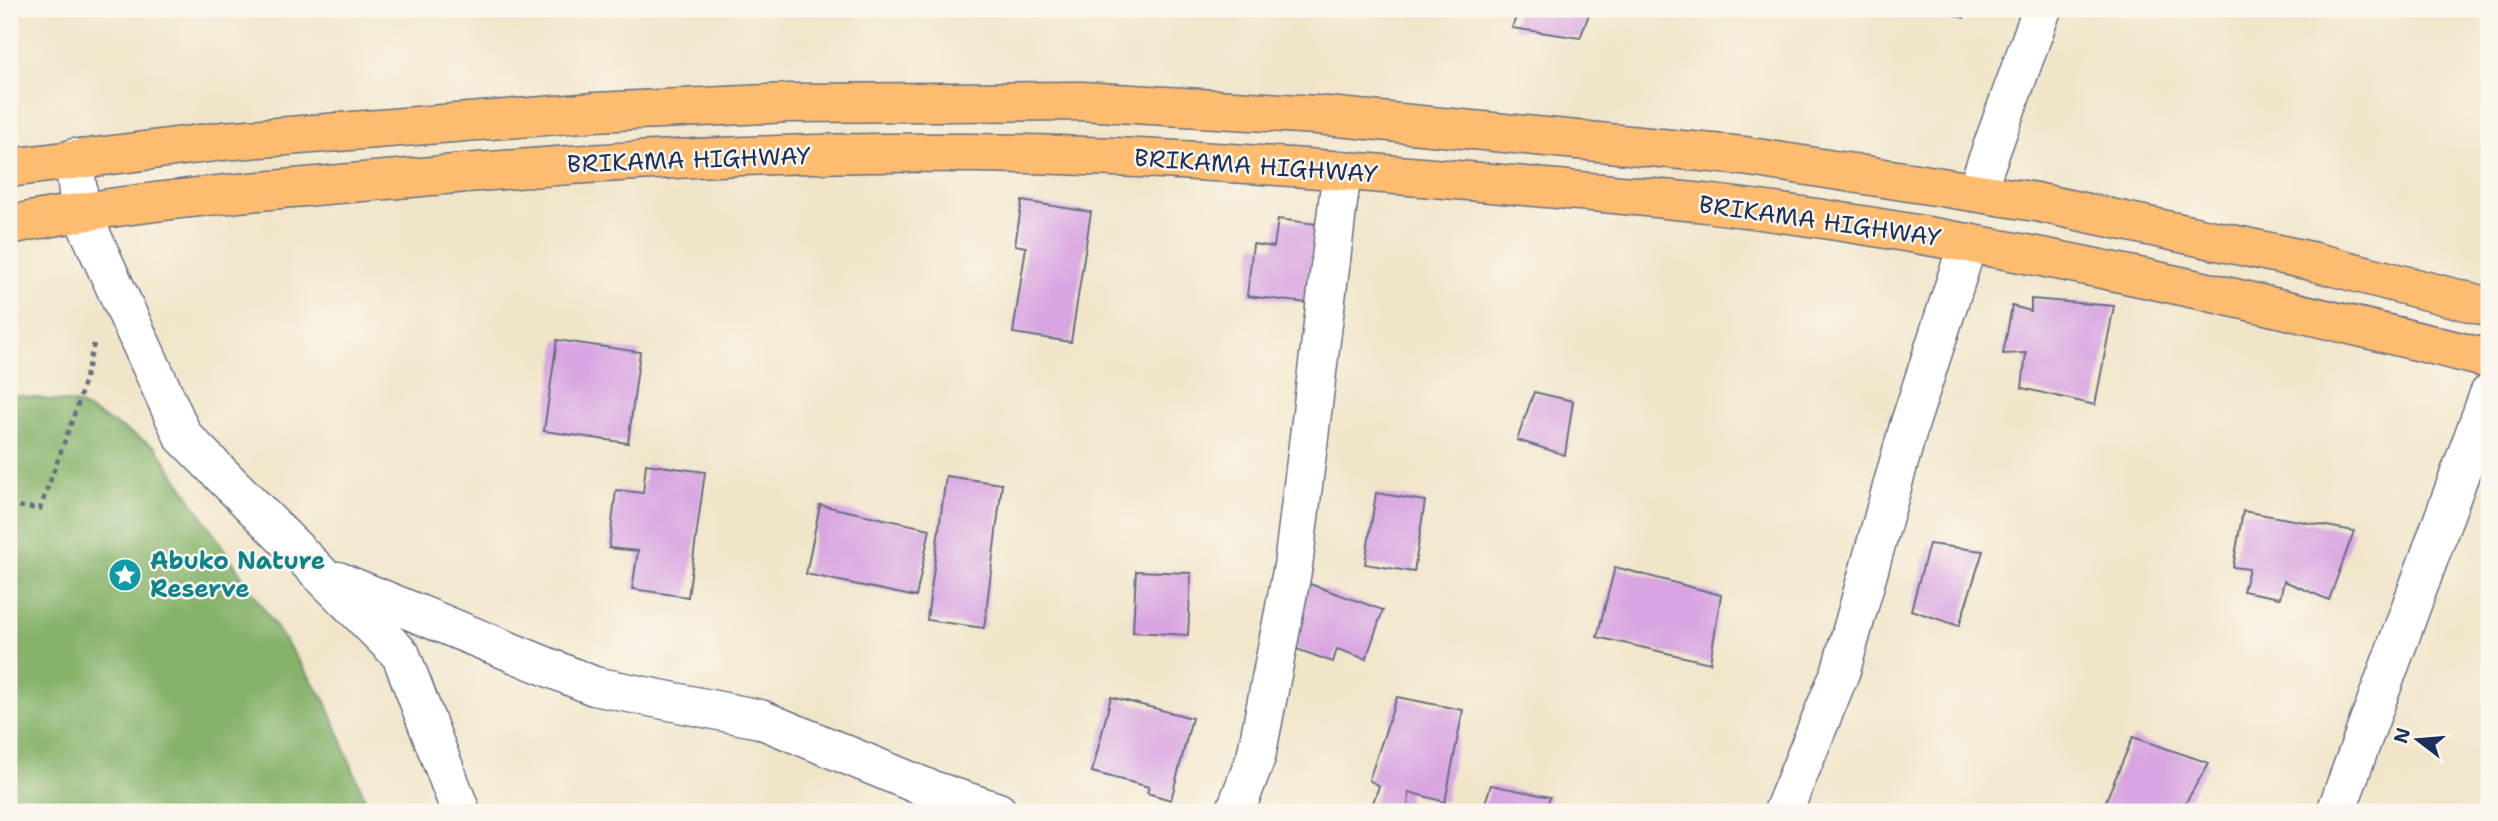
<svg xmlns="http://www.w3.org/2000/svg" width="2498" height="821" viewBox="0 0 2498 821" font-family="'Shantell Sans',sans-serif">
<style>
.forest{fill:#86b26a;stroke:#507064;stroke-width:2}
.building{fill:#d8a4e1}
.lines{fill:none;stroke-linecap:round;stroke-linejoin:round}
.minor-casing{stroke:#666f83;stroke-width:41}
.highway-casing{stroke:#666f83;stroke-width:41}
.path{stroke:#666f83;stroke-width:4.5;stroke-dasharray:5 5;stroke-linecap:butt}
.minor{stroke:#fff;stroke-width:38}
.highway{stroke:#fdbc70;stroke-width:38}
.labels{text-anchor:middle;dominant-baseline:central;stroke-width:5;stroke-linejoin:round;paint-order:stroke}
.street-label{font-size:24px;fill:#1b2f5e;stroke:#fbf7ec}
.culture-label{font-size:24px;font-weight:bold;fill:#0d838f;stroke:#fbf7ec;text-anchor:start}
</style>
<rect width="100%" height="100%" fill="#fbf7ec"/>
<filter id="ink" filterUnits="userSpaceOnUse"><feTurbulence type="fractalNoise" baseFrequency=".0143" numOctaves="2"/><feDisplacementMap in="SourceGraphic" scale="14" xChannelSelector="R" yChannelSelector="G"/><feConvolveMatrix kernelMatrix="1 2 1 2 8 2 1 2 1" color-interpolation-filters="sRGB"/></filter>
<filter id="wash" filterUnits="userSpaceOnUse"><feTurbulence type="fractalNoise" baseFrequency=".00686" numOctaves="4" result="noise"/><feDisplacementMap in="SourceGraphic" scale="28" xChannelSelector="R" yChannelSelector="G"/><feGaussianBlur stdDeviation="1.57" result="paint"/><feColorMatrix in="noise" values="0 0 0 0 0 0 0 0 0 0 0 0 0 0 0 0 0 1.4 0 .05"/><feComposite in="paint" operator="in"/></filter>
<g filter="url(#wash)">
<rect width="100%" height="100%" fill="#f1e5c9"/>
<path class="forest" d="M9,394L78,404L156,447L326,702L370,812H9Z"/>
<g id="blocks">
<path class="building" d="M1519,9H1591L1580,38L1512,28Z
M1936,9H1965L1964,18Z
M1022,201L1091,212L1071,342L1013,333L1026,247L1015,245Z
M1278,219L1317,224L1307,303L1247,296L1253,244L1274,247Z
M2031,299L2114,306L2095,405L2022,388L2026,353L2003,354L2012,306L2031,311Z
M557,340L640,352L628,443L544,431Z
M1534,392L1573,401L1565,455L1517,440Z
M646,464L705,472L688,597L632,589L638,551L609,548L616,490L643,493Z
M946,476L1002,484L984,628L927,620Z
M1376,493L1425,501L1414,572L1365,564Z
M820,505L930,529L916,597L806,574Z
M2243,511L2354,531L2329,600L2284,581L2280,598L2243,591L2249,569L2233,567Z
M1929,544L1983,551L1959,626L1911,610Z
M1615,567L1721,595L1710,663L1597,637Z
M1136,571L1191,573L1188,635L1133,632Z
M1307,583L1383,610L1366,659L1337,649L1333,662L1285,645Z
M1111,697L1192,718L1171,800L1147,793L1149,787L1092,772Z
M1397,697L1463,710L1445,802L1409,792L1408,812L1373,803L1379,786L1369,780Z
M2133,737L2209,763L2180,812H2101Z
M1491,785L1550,797L1545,812H1482Z"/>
</g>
</g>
<g filter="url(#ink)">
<use href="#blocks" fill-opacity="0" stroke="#666f83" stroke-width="2"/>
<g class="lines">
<defs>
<path id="minor" d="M74,158L80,210L183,436L401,655L461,812
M1976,192L2042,9
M338,581L594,686L760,719L929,789L998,812
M1235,812L1256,757L1293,566L1342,170
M1783,812L1841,670L1909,426L1968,243
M2336,812L2489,394"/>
<path id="highway" d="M9,168L223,141L595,112L789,103L1082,101L1317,115L1744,156L2036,202L2311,261L2489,307
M9,225C144,198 283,189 421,177C641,157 865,147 1086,156C1233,161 1379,173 1525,186C1588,192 1651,197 1713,204C1975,236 2234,295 2489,359"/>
</defs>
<use href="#minor" class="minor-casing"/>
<use href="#highway" class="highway-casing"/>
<path class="path" d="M9,505L40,509L78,404L95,340"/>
<use href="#minor" class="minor"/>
<use href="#highway" class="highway"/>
</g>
</g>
<defs>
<symbol id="sight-disc" viewBox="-11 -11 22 22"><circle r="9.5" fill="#0f9aa8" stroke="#fbf7ec"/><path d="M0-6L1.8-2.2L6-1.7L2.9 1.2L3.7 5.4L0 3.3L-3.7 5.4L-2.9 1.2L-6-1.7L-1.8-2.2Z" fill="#fff"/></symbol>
</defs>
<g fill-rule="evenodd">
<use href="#sight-disc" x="106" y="556" width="38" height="38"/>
</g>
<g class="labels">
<g class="street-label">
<text transform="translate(689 160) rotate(-2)">BRIKAMA HIGHWAY</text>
<text transform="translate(1256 166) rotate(4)">BRIKAMA HIGHWAY</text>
<text transform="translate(1820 221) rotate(8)">BRIKAMA HIGHWAY</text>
</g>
<g class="culture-label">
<text x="150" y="561">Abuko Nature<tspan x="150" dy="28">Reserve</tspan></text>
</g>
</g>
<rect width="2498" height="821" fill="none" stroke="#fbf7ec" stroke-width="35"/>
<g transform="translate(2418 740) rotate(286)" stroke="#fbf7ec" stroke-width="5" paint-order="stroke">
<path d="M0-5L12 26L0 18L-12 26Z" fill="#1b2f5e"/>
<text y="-10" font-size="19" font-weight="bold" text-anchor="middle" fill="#1b2f5e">N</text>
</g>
</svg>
